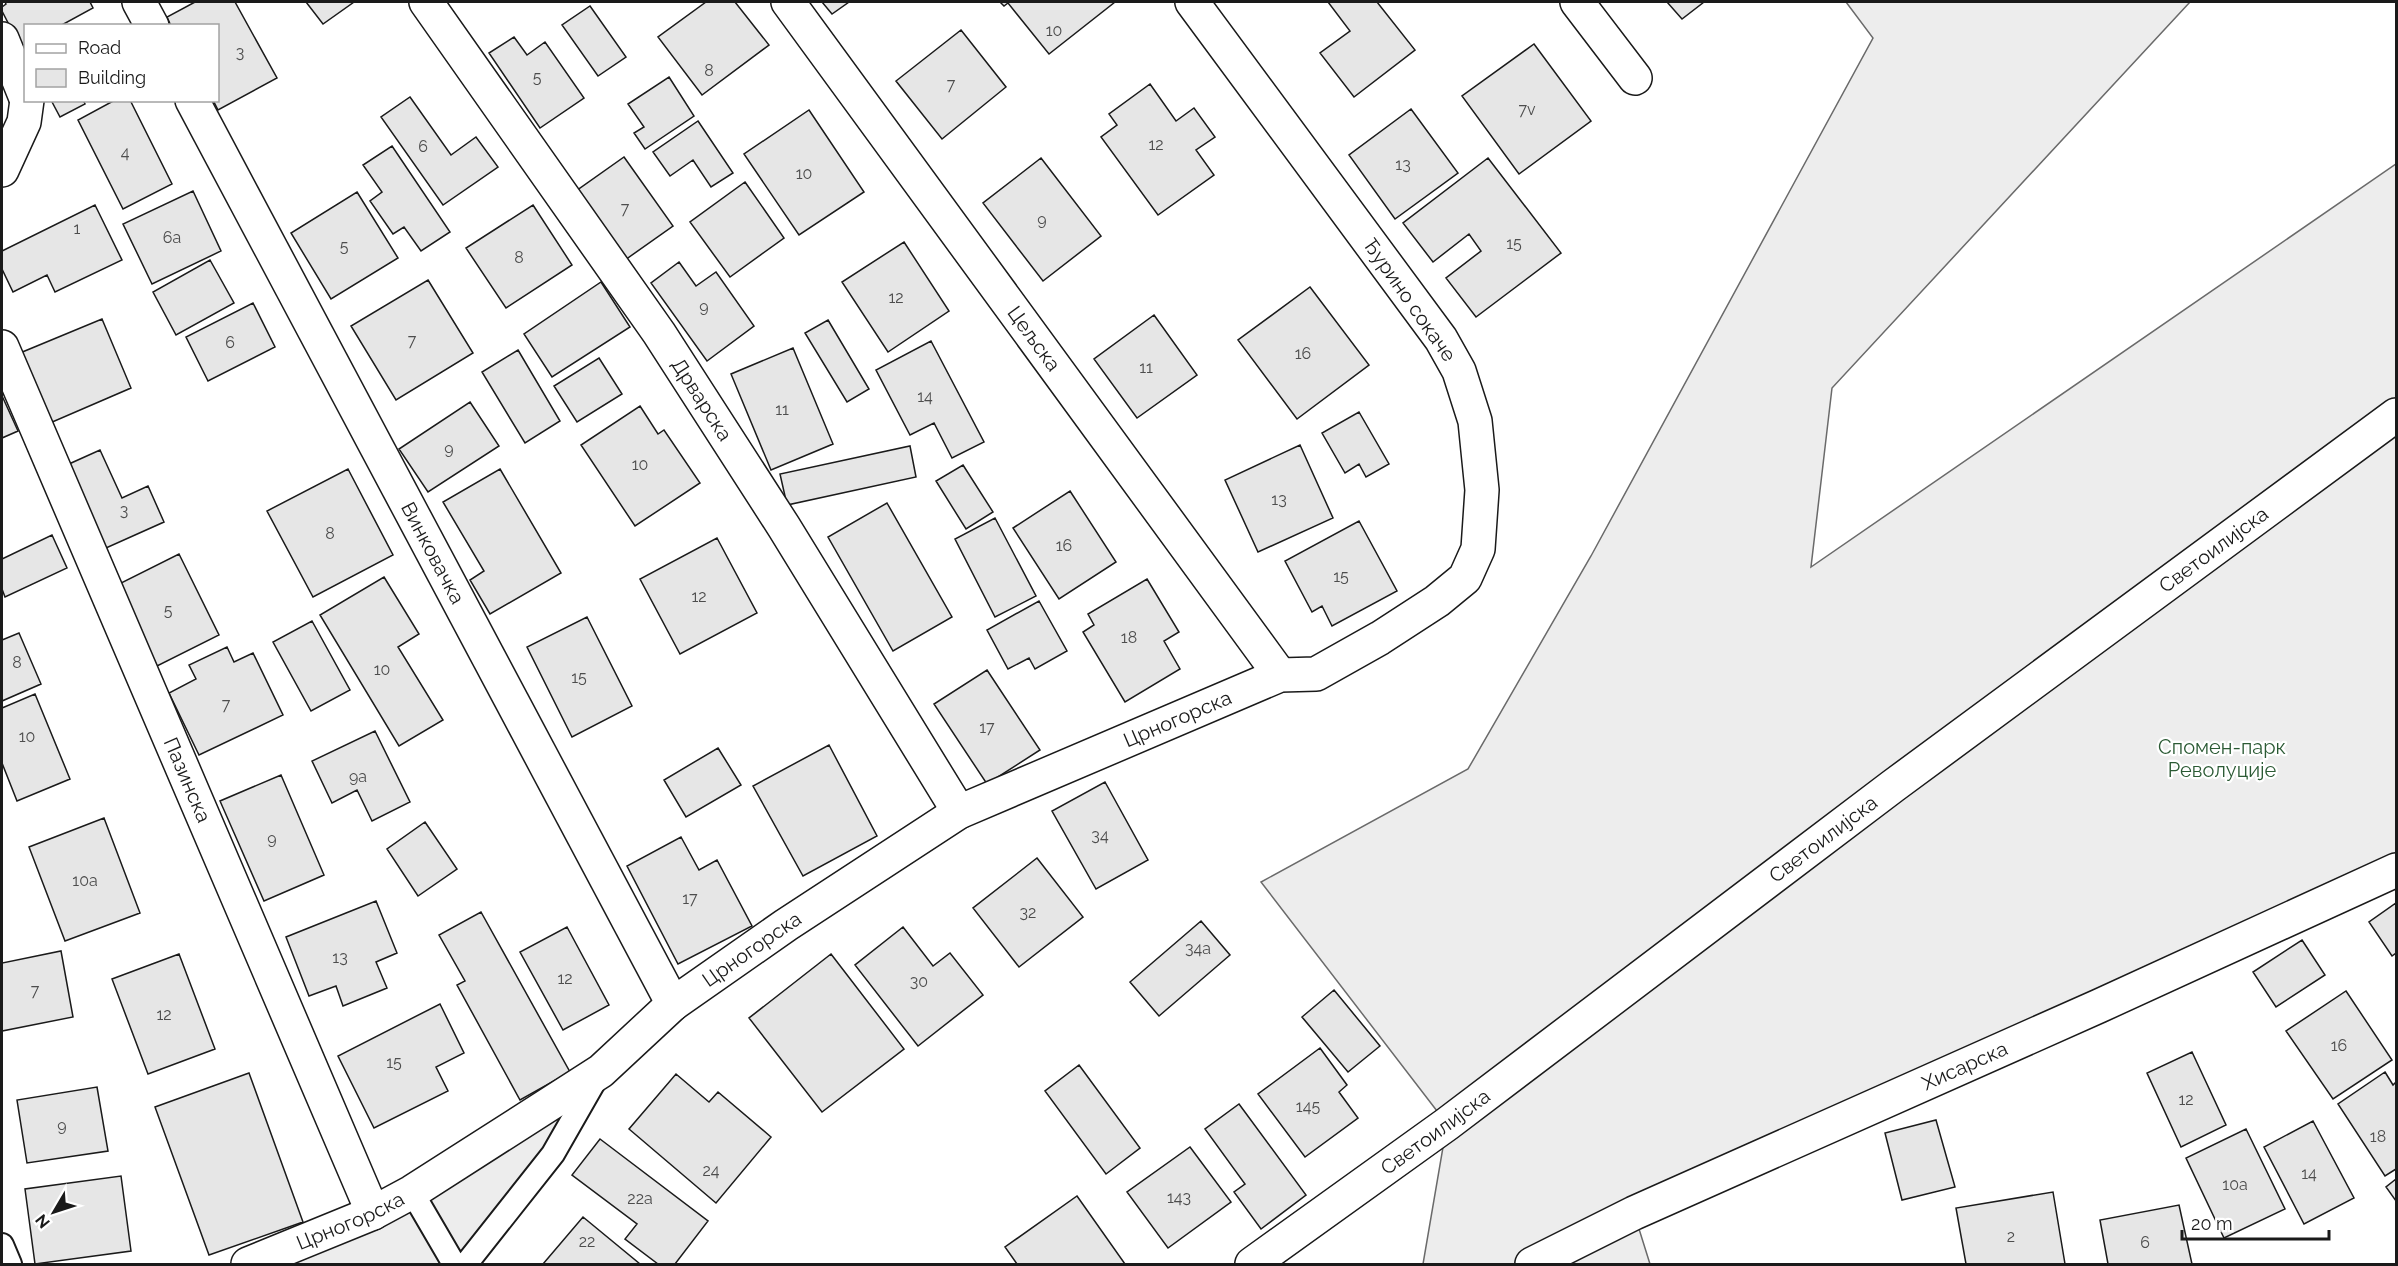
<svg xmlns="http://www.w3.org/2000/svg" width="2398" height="1266" viewBox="0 0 2398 1266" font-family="Raleway,sans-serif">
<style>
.built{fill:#ededed;stroke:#6a6a6a;stroke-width:1.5}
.building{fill:#e6e6e6;stroke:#1a1a1a;stroke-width:1.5}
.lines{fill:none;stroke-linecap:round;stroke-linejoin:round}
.service-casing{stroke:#1a1a1a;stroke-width:26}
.minor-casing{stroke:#1a1a1a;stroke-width:36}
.tertiary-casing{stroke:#1a1a1a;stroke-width:36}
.service{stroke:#fff;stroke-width:22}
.minor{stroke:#fff;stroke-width:33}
.tertiary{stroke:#fff;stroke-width:33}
.labels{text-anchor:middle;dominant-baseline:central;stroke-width:4.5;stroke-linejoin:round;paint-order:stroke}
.number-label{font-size:16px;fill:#4d4d4d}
.street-label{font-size:20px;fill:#1a1a1a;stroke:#fff}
.park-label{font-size:20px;fill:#2b5a34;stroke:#fff}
</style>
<rect width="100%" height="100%" fill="#fff"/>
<path class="built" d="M1846,2H2190L1832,388L1811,567L2396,164V870L1634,1213L1650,1264H1423L1447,1124L1261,882L1468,769L1591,556L1873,38Z
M601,1071L466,1264H248Z"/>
<path class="building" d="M5,2H90L93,8L60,26H26V44L20,46L2,11V7L6,4Z
M195,2H235L277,78L218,110L213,100H218V26H171L167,17Z
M306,2H354L323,24Z
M706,2H735L769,45L702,95L658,37Z
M822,2H849L832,14Z
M1000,2H1115L1049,54L1008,3L1004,6Z
M1328,2H1377L1415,50L1354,97L1320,53L1350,31Z
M1667,2H1704L1682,19Z
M590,6L626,57L598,76L562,25Z
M961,30L1006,87L942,139L896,81Z
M514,37L527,55L545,42L584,98L540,128L489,53Z
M1534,44L1591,121L1519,174L1462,96Z
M669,77L694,116L645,149L634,133L644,127L628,104Z
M1150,84L1176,121L1194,108L1215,137L1196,150L1214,175L1158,215L1101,137L1117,125L1109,114Z
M410,97L451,155L476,137L498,167L443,205L381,117Z
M51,100H83L85,104L60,117Z
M115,100H130L172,184L123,209L78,120Z
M1411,109L1458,173L1395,219L1349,155Z
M809,110L864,192L799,235L744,154Z
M698,121L733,173L711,187L693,160L670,176L653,152Z
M392,146L450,232L421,251L404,227L393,234L370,201L382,192L363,165Z
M624,157L673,226L625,260L576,191Z
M1041,158L1101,236L1043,281L983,203Z
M1488,158L1561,253L1476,317L1446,278L1481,251L1469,234L1433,262L1403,223Z
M745,182L784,238L730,277L690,222Z
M193,191L221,251L152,284L123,224Z
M357,192L398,258L331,299L291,233Z
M95,205L122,260L55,292L47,275L13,292L2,269V251Z
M533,205L572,265L506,308L466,248Z
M904,242L949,311L888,352L842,282Z
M210,260L234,303L176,335L153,292Z
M679,262L696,286L716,272L754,326L707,361L651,283Z
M428,280L473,353L396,400L351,326Z
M601,282L630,327L552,377L524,334Z
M1310,287L1369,365L1297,419L1238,340Z
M253,303L275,347L208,381L186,337Z
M1154,315L1197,375L1137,418L1094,359Z
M102,319L131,388L50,423L20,353Z
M828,320L869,389L847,402L805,333Z
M931,341L984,442L952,458L934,423L910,435L876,370Z
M793,348L833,444L771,470L731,374Z
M518,350L560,421L525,443L482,372Z
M599,358L622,394L577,422L554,386Z
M3,398L18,431L2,438V399Z
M470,402L499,446L428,492L399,449Z
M640,406L658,434L664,430L700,483L635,526L581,445Z
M1359,412L1389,464L1366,477L1359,464L1345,473L1322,433Z
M1300,445L1333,518L1258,552L1225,480Z
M910,446L916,477L787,505L780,474Z
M100,450L122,498L148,486L164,522L106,548L69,464Z
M963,465L993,512L966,529L936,481Z
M348,469L393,555L313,597L267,511Z
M500,469L561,573L490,614L470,580L484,571L443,502Z
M1070,491L1116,562L1059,599L1013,528Z
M887,503L952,617L893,651L828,537Z
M995,518L1036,596L995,617L955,539Z
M1359,521L1397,591L1332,626L1322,606L1312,612L1285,561Z
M52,535L67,568L5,597L2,589V559Z
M717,538L757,613L680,654L640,579Z
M179,554L219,635L157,666L117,585Z
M384,577L419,634L398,647L443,720L399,746L320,615Z
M1147,579L1179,632L1164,641L1180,669L1125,702L1083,632L1094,625L1088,614Z
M1039,601L1067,651L1035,669L1029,658L1008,669L987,630Z
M587,617L632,706L572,737L527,647Z
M312,621L350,690L311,711L273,642Z
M19,633L41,684L2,701V640Z
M227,647L234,662L253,653L283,715L199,755L169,693L196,679L189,665Z
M987,670L1040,750L987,784L934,704Z
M35,694L70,779L17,801L2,763V708Z
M375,731L410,802L372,821L357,790L332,803L312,761Z
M829,745L877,836L803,876L753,786Z
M718,748L741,785L686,817L664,780Z
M281,775L324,875L264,901L220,801Z
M1105,782L1148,860L1096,889L1052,811Z
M104,818L140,913L65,941L29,847Z
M425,822L457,869L418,896L387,849Z
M681,837L699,870L717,860L752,926L678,964L627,866Z
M1037,858L1083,917L1019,967L973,908Z
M376,901L397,953L376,962L387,988L343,1006L336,986L309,996L286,937Z
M2396,903V953L2392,956L2369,922Z
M481,912L570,1072L520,1100L457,985L465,981L439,935Z
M1201,921L1230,955L1159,1016L1130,982Z
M567,927L609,1005L563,1030L520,952Z
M903,927L933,966L950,953L983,995L918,1046L855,965Z
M2302,940L2325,975L2276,1007L2253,972Z
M61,951L73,1017L2,1031V963Z
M179,954L215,1049L148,1074L112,979Z
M831,954L904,1049L822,1112L749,1018Z
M1334,990L1380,1046L1348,1072L1302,1017Z
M2346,991L2392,1060L2333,1099L2286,1031Z
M440,1004L464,1053L436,1067L448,1091L374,1128L338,1056Z
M1320,1048L1347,1085L1339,1092L1358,1118L1305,1157L1258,1094Z
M2192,1052L2226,1125L2181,1147L2147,1073Z
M1079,1065L1140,1148L1106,1174L1045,1091Z
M2385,1072L2393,1085L2396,1082V1169L2385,1176L2338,1104Z
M249,1073L303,1222L209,1255L155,1107Z
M676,1074L709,1102L718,1092L771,1137L716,1203L629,1129Z
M97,1087L108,1151L27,1163L17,1100Z
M1239,1104L1306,1195L1261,1229L1234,1192L1245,1184L1205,1129Z
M1936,1120L1955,1187L1902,1200L1885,1133Z
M2313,1121L2354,1198L2304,1224L2264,1147Z
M2246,1129L2285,1209L2224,1238L2186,1158Z
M600,1139L708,1221L675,1264H658L625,1239L637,1224L572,1175Z
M1190,1147L1231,1202L1168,1248L1127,1192Z
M121,1176L131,1251L35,1264L25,1189Z
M2396,1179V1201L2386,1187Z
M2053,1192L2065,1264H1966L1956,1208Z
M1077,1196L1125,1264H1017L1005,1247Z
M2179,1205L2192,1264H2108L2100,1220Z
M583,1217L640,1264H543Z"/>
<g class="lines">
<defs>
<path id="service" d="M412,1192L454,1264
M2,1245L10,1264
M466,1264L553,1154L597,1077"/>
<g id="minor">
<path d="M139,2L152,26"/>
<path id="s1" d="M426,2L659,333L784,527L959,812"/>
<path id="s2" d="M788,2L1280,675"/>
<path d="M1577,2L1635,78"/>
<path d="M2,39L26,98"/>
<path id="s3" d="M192,100L673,1004"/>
<path d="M2,170L24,122L27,100"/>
<path id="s4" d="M2,347L373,1213"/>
<path id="s5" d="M248,1264L373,1213L412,1192L601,1071L673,1004L786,925L959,812L1280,675L1316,674L1380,638L1437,601L1465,578L1478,549L1482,490L1475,421L1459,371L1441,339L1192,2"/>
<path id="s6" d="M1532,1264L1634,1213L2099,1006L2396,870"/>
</g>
<g id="tertiary">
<path id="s7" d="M1252,1264L1447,1124L1893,786L2396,415"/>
</g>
</defs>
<use href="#service" class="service-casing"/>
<use href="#minor" class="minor-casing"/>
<use href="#tertiary" class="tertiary-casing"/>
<use href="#service" class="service"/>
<use href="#minor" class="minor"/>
<use href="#tertiary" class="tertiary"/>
</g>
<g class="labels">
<g class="number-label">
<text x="1054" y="30">10</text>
<text x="240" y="52">3</text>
<text x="709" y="70">8</text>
<text x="537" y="77">5</text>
<text x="951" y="84">7</text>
<text x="1527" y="109">7v</text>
<text x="1156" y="144">12</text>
<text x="423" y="146">6</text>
<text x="125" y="152">4</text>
<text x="1403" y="164">13</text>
<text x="804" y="173">10</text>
<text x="625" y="208">7</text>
<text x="1042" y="219">9</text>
<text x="77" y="228">1</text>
<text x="172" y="237">6a</text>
<text x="1514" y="243">15</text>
<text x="344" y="246">5</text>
<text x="519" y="257">8</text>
<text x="896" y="297">12</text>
<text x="704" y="306">9</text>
<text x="412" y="340">7</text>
<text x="230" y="342">6</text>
<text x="1303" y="353">16</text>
<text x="1146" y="367">11</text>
<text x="925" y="396">14</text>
<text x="782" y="409">11</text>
<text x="449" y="448">9</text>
<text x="640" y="464">10</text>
<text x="1279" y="499">13</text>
<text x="124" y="510">3</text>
<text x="330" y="533">8</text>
<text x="1064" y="545">16</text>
<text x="1341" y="576">15</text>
<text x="699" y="596">12</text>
<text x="168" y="610">5</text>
<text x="1129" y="637">18</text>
<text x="17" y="662">8</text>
<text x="382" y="669">10</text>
<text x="579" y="677">15</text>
<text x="226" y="704">7</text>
<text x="987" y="727">17</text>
<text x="27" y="736">10</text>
<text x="358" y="776">9a</text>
<text x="1100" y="835">34</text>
<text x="272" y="838">9</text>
<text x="85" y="880">10a</text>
<text x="690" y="898">17</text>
<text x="1028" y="912">32</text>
<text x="1198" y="948">34a</text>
<text x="340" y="957">13</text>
<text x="565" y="978">12</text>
<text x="919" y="981">30</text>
<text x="35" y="990">7</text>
<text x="164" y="1014">12</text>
<text x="2339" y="1045">16</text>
<text x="394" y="1062">15</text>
<text x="2186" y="1099">12</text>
<text x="1308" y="1106">145</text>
<text x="62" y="1125">9</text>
<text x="2378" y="1136">18</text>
<text x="711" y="1170">24</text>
<text x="2309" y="1173">14</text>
<text x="2235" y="1184">10a</text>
<text x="1179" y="1197">143</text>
<text x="640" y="1198">22a</text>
<text x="2011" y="1236">2</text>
<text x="587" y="1241">22</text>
<text x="2145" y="1242">6</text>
</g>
<g class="street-label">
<text transform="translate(1410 300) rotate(55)">Ђурино сокаче</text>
<text stroke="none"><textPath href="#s2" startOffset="417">Цељска</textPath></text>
<text stroke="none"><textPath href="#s1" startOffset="484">Дрварска</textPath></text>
<text stroke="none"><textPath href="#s7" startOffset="1198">Светоилијска</textPath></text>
<text stroke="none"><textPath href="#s3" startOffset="513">Винковачка</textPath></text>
<text stroke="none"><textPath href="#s5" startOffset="1084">Црногорска</textPath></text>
<text stroke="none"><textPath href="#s4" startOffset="471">Пазинска</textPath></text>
<text stroke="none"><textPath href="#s7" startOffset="712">Светоилијска</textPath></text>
<text stroke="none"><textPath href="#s5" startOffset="598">Црногорска</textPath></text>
<text stroke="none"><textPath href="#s6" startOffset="476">Хисарска</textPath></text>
<text stroke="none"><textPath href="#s7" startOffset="226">Светоилијска</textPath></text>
<text stroke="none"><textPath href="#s5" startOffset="111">Црногорска</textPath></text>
</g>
<g class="park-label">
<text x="2222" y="747">Спомен-парк<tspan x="2222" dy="23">Револуције</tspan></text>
</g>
</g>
<rect width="2398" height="1266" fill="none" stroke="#1a1a1a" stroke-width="6"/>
<rect x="24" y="24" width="195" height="78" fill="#ffffff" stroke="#a3a3a3" stroke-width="1.5"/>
<rect x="36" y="44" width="30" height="9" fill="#ffffff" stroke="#a3a3a3" stroke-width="1.5"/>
<text x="78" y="54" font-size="18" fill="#1a1a1a">Road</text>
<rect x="36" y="69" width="30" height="18" fill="#e6e6e6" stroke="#a3a3a3" stroke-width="1.5"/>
<text x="78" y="84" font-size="18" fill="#1a1a1a">Building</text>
<g transform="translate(54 1212) rotate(231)" stroke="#ffffff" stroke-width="4.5" paint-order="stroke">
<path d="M0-4.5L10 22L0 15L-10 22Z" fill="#1a1a1a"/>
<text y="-9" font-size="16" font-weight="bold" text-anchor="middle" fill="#1a1a1a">N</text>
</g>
<path d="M2182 1230v9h147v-9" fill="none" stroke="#1a1a1a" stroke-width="3"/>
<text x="2191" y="1230" font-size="18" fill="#1a1a1a" stroke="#ffffff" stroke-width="4.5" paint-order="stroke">20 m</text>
</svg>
